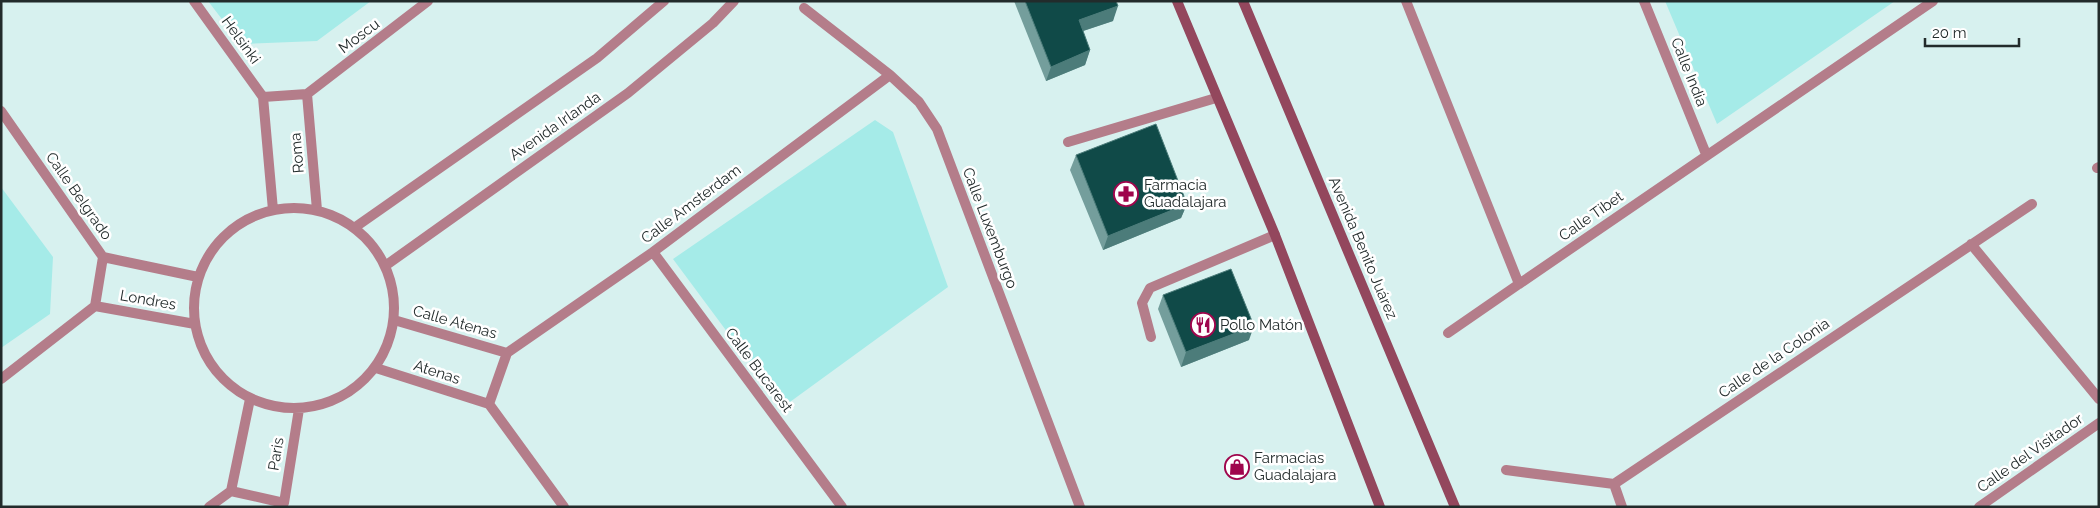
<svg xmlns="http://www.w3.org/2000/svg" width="2100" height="508" viewBox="0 0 2100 508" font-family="Raleway,sans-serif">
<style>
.green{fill:#a5ebe8}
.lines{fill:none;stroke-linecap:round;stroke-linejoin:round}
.service{stroke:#b47d8a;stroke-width:10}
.minor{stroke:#b47d8a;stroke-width:10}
.secondary{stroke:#93475d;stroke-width:10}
.wall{fill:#749e9c}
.shaded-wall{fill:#4c7c7a}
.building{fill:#104a48;stroke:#4c7c7a}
.labels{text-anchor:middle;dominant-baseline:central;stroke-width:5;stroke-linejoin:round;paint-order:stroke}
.street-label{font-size:15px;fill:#222b2b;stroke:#fff}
.poi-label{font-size:15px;fill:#222b2b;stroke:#fff;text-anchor:start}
</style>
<rect width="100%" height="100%" fill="#d7f1ef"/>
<path class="green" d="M208,1H371L317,41L241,44Z
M1665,1H1895L1717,124Z
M875,120L893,132L948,287L783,407L673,259Z
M1,187L53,257L50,314L1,348Z"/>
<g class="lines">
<path class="service" d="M1068,142L1216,98
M1151,337L1142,303L1150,288L1275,235"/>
<path class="minor" d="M194,1L263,97
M1406,1L1519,284L1933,1
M1644,1L1706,154
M804,8L890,75L919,102L937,129L1080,507
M307,94L428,1
M307,94L317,210
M263,97L273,210
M263,97L307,94
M1,111L103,257L95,306
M2097,168L2099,167
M194 308a100 100 0 1 1 200 0a100 100 0 1 1-200 0Z
M354,228L597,58L664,1
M1971,244L2099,399
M653,252L842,507
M103,257L198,277
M385,266L628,93L713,23L734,1
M95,306L195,324
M394,320L507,353
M1448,333L1519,284
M507,353L653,252L890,75
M376,368L489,404
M1,379L95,306
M489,404L564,507
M489,404L507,353
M1506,470L1614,484
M1614,484L2032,204
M1614,484L1622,507
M231,491L250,399
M284,503L299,409
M209,507L231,491L284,503
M1979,507L2099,423"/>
<path class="secondary" d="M1177,1L1275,235L1380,507
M1243,1L1455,507"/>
</g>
<path class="wall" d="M1014,1H1116L1113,21L1083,31L1090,50L1085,65L1046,81Z
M1076,155L1187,204L1181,218L1103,250L1070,170Z
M1163,295L1249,340L1181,367L1158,309Z"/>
<path class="shaded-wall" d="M1118,6L1113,21L1074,34L1079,20Z
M1090,50L1085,65L1046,81L1051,67Z
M1187,204L1181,218L1103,250L1108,236Z
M1254,326L1249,340L1181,367L1186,352Z"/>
<path class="building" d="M1025,1H1116L1118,6L1079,20L1090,50L1051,67Z
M1156,124L1187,204L1108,236L1076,155Z
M1231,269L1254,326L1186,352L1163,295Z"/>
<defs>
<symbol id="pharmacy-ring" viewBox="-11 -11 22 22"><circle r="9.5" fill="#fff" stroke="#9f054c" stroke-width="1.5"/><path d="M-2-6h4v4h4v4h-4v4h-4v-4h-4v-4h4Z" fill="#9f054c"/></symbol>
<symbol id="restaurant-ring" viewBox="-11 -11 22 22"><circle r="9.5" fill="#fff" stroke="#9f054c" stroke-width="1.5"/><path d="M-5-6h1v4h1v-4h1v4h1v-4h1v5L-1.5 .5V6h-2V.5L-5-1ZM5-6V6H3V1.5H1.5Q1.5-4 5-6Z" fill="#9f054c"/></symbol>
<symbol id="shop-ring" viewBox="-11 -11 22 22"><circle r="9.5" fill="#fff" stroke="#9f054c" stroke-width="1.5"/><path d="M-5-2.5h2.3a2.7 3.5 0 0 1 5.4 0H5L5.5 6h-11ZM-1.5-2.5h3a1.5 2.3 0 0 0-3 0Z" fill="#9f054c"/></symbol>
</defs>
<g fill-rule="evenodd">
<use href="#pharmacy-ring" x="1112" y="180" width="28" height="28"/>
<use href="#restaurant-ring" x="1189" y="311" width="28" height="28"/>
<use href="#shop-ring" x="1223" y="453" width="28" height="28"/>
</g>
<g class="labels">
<g class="street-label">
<text transform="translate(359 36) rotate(-37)">Moscu</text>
<text transform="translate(241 40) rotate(54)">Helsinki</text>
<text transform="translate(1689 72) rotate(68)">Calle India</text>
<text transform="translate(555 126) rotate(-35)">Avenida Irlanda</text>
<text transform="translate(297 153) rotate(-95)">Roma</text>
<text transform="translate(79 196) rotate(55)">Calle Belgrado</text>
<text transform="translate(691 204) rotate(-37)">Calle Amsterdam</text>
<text transform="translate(1591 216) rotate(-35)">Calle Tibet</text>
<text transform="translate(990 228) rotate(69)">Calle Luxemburgo</text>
<text transform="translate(1363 248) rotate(67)">Avenida Benito Juárez</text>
<text transform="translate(148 300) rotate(10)">Londres</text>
<text transform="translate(455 322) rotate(16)">Calle Atenas</text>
<text transform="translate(1774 358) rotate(-34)">Calle de la Colonia</text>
<text transform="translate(759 370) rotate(53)">Calle Bucarest</text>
<text transform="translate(437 372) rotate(18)">Atenas</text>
<text transform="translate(2030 453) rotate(-35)">Calle del Visitador</text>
<text transform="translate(276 454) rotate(-81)">Paris</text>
</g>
<g class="poi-label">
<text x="1144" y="185">Farmacia<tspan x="1144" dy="17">Guadalajara</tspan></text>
<text x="1220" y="325">Pollo Matón</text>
<text x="1254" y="458">Farmacias<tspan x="1254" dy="17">Guadalajara</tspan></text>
</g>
</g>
<rect width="2100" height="508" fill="none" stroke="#222b2b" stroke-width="5"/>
<path d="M1925 38v8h94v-8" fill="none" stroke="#222b2b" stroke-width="2.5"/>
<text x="1932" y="38" font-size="15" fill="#222b2b" stroke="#ffffff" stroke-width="4" paint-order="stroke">20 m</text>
</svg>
